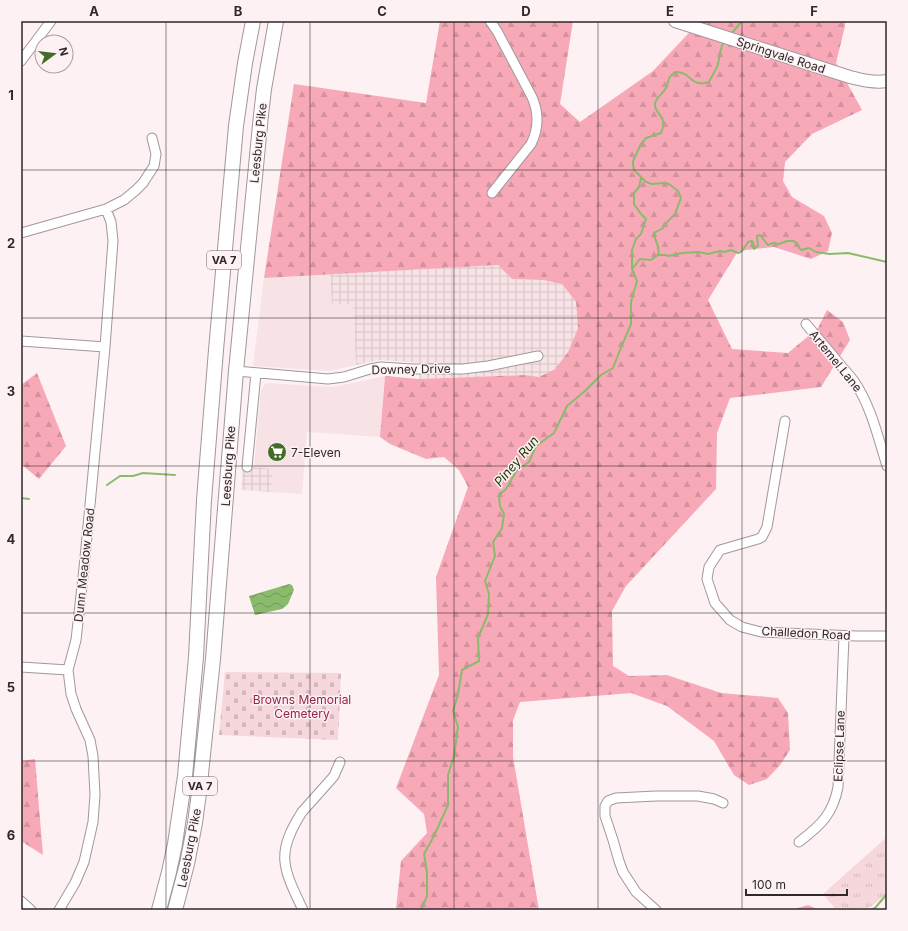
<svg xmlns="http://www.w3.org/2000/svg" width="908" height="931" viewBox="0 0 908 931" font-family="Inter,sans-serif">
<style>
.built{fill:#f7e3e6}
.industrial{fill:url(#industrial-grid)}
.forest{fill:url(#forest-firs)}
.cemetery{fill:url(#cemetery-stones)}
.park{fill:url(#park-tufts)}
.water{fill:url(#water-waves)}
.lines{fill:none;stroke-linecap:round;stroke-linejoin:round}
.stream{stroke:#8abb6d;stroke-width:2}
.minor-casing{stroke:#a29799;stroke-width:11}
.major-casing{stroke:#a29799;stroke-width:14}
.highway-casing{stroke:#a29799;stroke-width:16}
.minor{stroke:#fff;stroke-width:9}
.major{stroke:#fff;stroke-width:12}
.highway{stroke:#fff;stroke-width:14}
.grid{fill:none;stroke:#2e292a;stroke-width:1;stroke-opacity:0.55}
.labels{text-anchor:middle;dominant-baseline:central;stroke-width:3;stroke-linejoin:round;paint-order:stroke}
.shield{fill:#fdf1f3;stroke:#6c6566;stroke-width:1}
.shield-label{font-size:11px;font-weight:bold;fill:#2e292a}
.street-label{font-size:12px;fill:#2e292a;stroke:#fdf1f3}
.poi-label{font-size:12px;fill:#2e292a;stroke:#fdf1f3;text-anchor:start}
.park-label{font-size:12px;fill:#952447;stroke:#fdf1f3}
.water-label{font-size:13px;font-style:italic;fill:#1a3900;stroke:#fdf1f3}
.neatline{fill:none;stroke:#2e292a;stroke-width:1.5}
.grid-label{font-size:13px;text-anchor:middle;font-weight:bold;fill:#2e292a}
</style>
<defs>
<pattern id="industrial-grid" width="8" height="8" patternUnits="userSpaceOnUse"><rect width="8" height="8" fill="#f7e3e6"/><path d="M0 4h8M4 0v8" fill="none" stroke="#d4c3c5"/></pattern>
<pattern id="forest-firs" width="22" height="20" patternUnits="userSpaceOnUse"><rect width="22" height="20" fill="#f8a9b8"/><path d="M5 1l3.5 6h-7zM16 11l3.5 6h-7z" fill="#d5919e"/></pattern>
<pattern id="cemetery-stones" width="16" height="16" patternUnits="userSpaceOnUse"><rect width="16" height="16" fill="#f6d7dc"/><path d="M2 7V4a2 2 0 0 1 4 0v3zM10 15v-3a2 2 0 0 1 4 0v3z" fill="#d3b9bd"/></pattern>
<pattern id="park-tufts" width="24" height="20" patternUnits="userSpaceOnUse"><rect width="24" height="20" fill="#f6d7dc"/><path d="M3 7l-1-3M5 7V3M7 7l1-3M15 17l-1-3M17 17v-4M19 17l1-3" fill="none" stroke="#d3b9bd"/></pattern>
<pattern id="water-waves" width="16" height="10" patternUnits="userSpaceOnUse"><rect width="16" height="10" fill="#8abb6d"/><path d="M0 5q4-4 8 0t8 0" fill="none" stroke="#71985a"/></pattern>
</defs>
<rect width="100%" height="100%" fill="#fdf1f3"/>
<path class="built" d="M330,274L332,303H353L356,365L329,371L253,366L264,278Z
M385,376L380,437L307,432L302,494L271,492L273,469L254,467L261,390L266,383L333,387Z"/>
<path class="industrial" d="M498,265L512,279L543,280L562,284L576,302L578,328L568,352L555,369L539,377L525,375L419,379L421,363L379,360L356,365L353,304H332L330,274Z
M243,466L273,469L271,492L241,490Z"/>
<path class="forest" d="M440,21H573L560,104L580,122L653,71L700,21H845V26L836,63L862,110L812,134L785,162L783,181L792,197L824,216L832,233L828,251L811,259L774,247L738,251L708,300L732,349L788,353L818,328L827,310L843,322L850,340L821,387L730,398L717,433L716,489L626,586L612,611L613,666L629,676L667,675L721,693L778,698L788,713L790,750L780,765L767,779L749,785L734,775L714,741L667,706L631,693L520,702L513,720V757L539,910H396L401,861L427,833L424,814L396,788L439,675L436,577L468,487L459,470L444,457L426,459L390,444L380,437L385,376L419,379L525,375L539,377L555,369L568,352L578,328L576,302L562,284L543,280L512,279L498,265L264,278L294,84L426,103Z
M37,373L66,446L39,479L21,464V385Z
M35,759L43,855L21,841V761Z
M808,905L819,910H791Z"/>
<path class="cemetery" d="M225,672L341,673L338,740L219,735Z"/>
<path class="park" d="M887,837V894L866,910H836L823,894Z"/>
<path class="water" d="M289,584L292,585L294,590L288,604L282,609L255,615L249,596Z"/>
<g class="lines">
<path class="stream" d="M731,34L742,21
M658,255H665L668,256L682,253L699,252L708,254L720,251L724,252L731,250L738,253L742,251L748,242L752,241V246L754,249L758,246L757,236L760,235L768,245L773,243L779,244L787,241H794L801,250L809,248L816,252L830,254L848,253L887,262
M632,269L640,259L651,260L658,255C661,245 654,242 654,233L663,228L668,221L675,214L681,198L678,191L669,184L665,183L652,184L646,182L634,170L633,165V161L641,144L646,138L661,133C669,115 654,115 655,104C656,97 663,94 666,88C670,80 666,79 675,72C690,72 689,82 699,83C702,84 706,83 709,82C711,77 715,72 717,67C720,59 719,49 724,42
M107,485L120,476H133L143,473L175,475
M21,498L29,499
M421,910L427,896V873L424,854L434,836L448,805V775L454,756L458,727L453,711L458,694L462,670L479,661L478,638L488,614L489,594L485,581L495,556L493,542L502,528L504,514L500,506L499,495L506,489L517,470L529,462L536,446L554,433L567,406L585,391L601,375L613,368L620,350L631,324V302L637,281L632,269V250L636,239L641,234L646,219L641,214L634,204V193L639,187L641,178
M871,910L875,908L887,894"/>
<defs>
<path id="minor" d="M490,21L497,31L532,97C539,113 539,128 531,144L492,193
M21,61L51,21
M21,233L106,209L124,200L136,190L143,183L154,166L156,154L152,138
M806,324L854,381C871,406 878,437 887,466
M21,341L105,347
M236,371L328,379L344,377L370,369L381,367L412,369H463L488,366L538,356
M785,421L767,527L762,537L758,539L720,550L709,567L707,579L715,603L730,620L742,627L761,632L857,636H887
M247,467L256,373
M21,667L68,670
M799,842C821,825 833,814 838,787L844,636
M21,901L31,910
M59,910L75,883L84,862L93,822L95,795L93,756L90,740L76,709L71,694L68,670L76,640L84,568L105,347L113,241L111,222L106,209
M303,910C283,868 275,854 302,812L334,776L340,762
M656,910L636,892L623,872L619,861L613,840L605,816V806L608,801L616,798L656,796H698L714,799L723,803"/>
<path id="major" d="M675,21L850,77C862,80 874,83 887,81"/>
<path id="highway" d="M159,910L169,872L175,844L185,776L196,657L204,500L216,350L236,126L245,63L253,21
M175,910L187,864L195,823L199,793L213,659L236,371L261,115L264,89L276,21"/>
</defs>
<use href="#minor" class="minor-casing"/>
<use href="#major" class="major-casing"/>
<use href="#highway" class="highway-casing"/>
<use href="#minor" class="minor"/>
<use href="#major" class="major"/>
<use href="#highway" class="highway"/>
</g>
<path class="grid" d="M166,21V910M310,21V910M454,21V910M598,21V910M742,21V910M21,170H887M21,318H887M21,466H887M21,613H887M21,761H887"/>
<defs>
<symbol id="supermarket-disc" viewBox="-11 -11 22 22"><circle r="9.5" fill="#446c28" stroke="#fdf1f3"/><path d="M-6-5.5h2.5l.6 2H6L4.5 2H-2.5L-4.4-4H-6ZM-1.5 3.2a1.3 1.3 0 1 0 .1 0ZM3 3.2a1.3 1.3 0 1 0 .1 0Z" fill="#fff"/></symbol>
</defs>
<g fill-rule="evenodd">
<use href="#supermarket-disc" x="266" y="441" width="22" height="22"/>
</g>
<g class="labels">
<g class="shield">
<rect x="207" y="251" width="34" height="18" rx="3"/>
<rect x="183" y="777" width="34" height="18" rx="3"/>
</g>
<g class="shield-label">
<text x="224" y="260">VA 7</text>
<text x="200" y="786">VA 7</text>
</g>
<g class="street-label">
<text transform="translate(781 55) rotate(18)">Springvale Road</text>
<text transform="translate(258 143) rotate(-84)">Leesburg Pike</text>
<text transform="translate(836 361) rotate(51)">Artemel Lane</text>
<text transform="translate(411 369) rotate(-1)">Downey Drive</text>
<text transform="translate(228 466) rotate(-86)">Leesburg Pike</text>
<text transform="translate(84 565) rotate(-84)">Dunn Meadow Road</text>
<text transform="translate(806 633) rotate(3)">Challedon Road</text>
<text transform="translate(839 746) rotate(-88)">Eclipse Lane</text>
<text transform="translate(189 848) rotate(-79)">Leesburg Pike</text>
</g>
<g class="poi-label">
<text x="291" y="452">7-Eleven</text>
</g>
<g class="park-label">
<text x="302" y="699">Browns Memorial<tspan x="302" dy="14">Cemetery</tspan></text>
</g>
<g class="water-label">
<text transform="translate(516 461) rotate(-50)">Piney Run</text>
</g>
</g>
<rect width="908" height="931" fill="none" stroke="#fdf1f3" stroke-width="44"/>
<g transform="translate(54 54) rotate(75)"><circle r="19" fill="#fdf1f3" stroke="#aaa1a3"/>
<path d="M0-3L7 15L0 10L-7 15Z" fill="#446c28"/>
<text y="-6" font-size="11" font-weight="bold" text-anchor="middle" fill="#2e292a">N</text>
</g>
<path d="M746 889v6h101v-6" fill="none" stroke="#2e292a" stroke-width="2"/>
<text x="752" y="889" font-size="12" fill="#2e292a" stroke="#fdf1f3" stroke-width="3" paint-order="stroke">100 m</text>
<rect x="22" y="22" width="864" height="887" class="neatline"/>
<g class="grid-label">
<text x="94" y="16">A</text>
<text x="238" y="16">B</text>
<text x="382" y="16">C</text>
<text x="526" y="16">D</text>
<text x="670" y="16">E</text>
<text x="814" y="16">F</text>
<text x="11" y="100">1</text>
<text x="11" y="248">2</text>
<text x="11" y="396">3</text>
<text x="11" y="544">4</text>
<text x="11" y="692">5</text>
<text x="11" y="840">6</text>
</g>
</svg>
